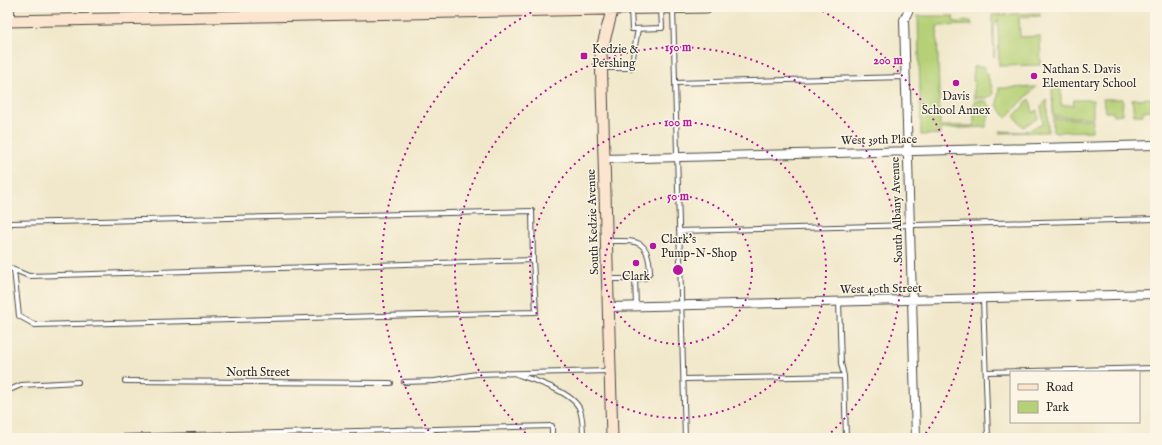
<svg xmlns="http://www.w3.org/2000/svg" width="1162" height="445" viewBox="0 0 1162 445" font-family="'IM FELL English',serif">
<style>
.green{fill:#b5d076;stroke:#707e50}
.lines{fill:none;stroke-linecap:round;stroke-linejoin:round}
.lane-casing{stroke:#494743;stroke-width:6}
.street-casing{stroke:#494743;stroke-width:10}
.secondary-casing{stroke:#494743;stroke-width:13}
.lane{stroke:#fff;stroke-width:4}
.street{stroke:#fff;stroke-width:8}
.secondary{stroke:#fce5cf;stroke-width:11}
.ring{fill:none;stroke:#b5179e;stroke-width:2;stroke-dasharray:2 4}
.poi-dot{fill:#b5179e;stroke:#fcf5e5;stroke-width:1.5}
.labels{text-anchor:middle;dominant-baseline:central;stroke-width:3;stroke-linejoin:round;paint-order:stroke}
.poi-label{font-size:12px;fill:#2b2b2b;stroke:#fcf5e5;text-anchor:start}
.street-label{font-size:12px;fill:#2b2b2b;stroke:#fcf5e5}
.centre{fill:#b5179e;stroke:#fcf5e5;stroke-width:2}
.ring-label{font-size:12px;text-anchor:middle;font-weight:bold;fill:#b5179e;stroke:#fcf5e5;stroke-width:3;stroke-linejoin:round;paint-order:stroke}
</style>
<rect width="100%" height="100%" fill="#fcf5e5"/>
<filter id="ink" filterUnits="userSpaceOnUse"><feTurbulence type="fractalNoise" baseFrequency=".025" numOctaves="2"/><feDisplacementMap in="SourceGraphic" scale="8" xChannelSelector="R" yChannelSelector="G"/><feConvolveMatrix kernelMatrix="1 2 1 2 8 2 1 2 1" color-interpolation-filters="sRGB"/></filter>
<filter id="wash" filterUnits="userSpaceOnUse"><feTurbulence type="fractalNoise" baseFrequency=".012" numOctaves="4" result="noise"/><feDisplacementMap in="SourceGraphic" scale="16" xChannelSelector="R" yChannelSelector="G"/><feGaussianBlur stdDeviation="0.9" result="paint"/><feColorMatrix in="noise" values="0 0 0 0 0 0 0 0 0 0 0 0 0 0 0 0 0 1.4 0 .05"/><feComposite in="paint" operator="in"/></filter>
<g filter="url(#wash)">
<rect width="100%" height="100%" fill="#f1e8cb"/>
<path class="green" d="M1040,13V16L1019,17L1020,37L1040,36L1041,65L999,66L998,19L994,26V57L992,15Z
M918,16H953L954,22L971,21L972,25L937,26L940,126H974V101H986L991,107L986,127L941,129V134L921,135Z
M973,67H984L992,87L993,95L986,98H974Z
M1036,87L1006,118L997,105L999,88Z
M1061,88V105H1073L1074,100H1093V118L1053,116L1052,89Z
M1152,98L1151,110L1143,111V115H1134L1132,99Z
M1030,99L1033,113L1037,110L1038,118L1023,127L1014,116Z
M1103,99H1123L1122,114L1113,115V112H1105Z
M1047,100L1048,132L999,133L1000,131L1023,132L1043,124L1041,106Z
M1053,118L1093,120L1092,131L1053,132Z"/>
</g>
<g filter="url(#ink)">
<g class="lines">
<defs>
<path id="lane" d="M631,9L632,29L662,28L661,8
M673,9L685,438
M602,68H631L638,29
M675,83L906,77
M7,229L11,223L532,211L533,260L29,276L7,267
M679,231L1155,219
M607,241C635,241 649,237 650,272L645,278L635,279H609
M14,270L19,316L35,325L536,312L533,260
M635,279L636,306
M983,299L988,438
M839,302L841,363L844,376L846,438
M986,372L1155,368
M516,374C533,380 574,392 580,410C583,419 583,429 583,438
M684,379L844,376
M125,381L391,383
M404,382L435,381L476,374L609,371
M7,391L21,385L78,382
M425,430L443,438
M77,438L552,426V438"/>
<path id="street" d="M10,7V20
M910,7L904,20L916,438
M604,159L1155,145
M608,307L1155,294"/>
<path id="secondary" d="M7,21L707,7
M612,438L601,52L613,7"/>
</defs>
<use href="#lane" class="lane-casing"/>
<use href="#street" class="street-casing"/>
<use href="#secondary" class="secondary-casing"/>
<use href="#lane" class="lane"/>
<use href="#street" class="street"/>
<use href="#secondary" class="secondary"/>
</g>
</g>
<g class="ring">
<circle cx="678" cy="270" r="74"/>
<circle cx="678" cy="270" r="148"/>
<path d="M530 437A223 223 0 1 1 826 437"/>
<path d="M432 436A297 297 0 0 1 539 8M817 8A297 297 0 0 1 924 436"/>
</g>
<g class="poi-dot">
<rect x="580" y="52" width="8" height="8" rx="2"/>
<circle cx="1034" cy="76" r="4"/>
<circle cx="956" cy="83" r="4"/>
<circle cx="653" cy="246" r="4"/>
<circle cx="636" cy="263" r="4"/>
</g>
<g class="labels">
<g class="poi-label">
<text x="592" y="49">Kedzie &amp;<tspan x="592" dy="14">Pershing</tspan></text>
<text x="1042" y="69">Nathan S. Davis<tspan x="1042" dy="14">Elementary School</tspan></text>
<text x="956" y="96" text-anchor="middle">Davis<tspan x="956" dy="14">School Annex</tspan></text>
<text x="661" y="239">Clark's<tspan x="661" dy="14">Pump-N-Shop</tspan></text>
<text x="636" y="276" text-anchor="middle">Clark</text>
</g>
<g class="street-label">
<text transform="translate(879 140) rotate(-1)">West 39th Place</text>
<text transform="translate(897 210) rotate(-92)">South Albany Avenue</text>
<text transform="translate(593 222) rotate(-92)">South Kedzie Avenue</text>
<text transform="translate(881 289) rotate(-1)">West 40th Street</text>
<text x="258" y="372">North Street</text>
</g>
</g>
<circle cx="678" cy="270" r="6" class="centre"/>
<g class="ring-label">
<text x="678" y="51">150 m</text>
<text x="888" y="64">200 m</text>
<text x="678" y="126">100 m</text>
<text x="678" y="200">50 m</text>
</g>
<rect width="1162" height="445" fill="none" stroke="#fcf5e5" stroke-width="24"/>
<rect x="1010" y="371" width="130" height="52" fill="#fcf5e5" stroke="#a8a49b"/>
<rect x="1018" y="384" width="20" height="6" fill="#fce5cf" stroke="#a8a49b"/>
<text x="1046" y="391" font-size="12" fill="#2b2b2b">Road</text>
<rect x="1018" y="401" width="20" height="12" fill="#b5d076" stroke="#a8a49b"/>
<text x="1046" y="411" font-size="12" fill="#2b2b2b">Park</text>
</svg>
